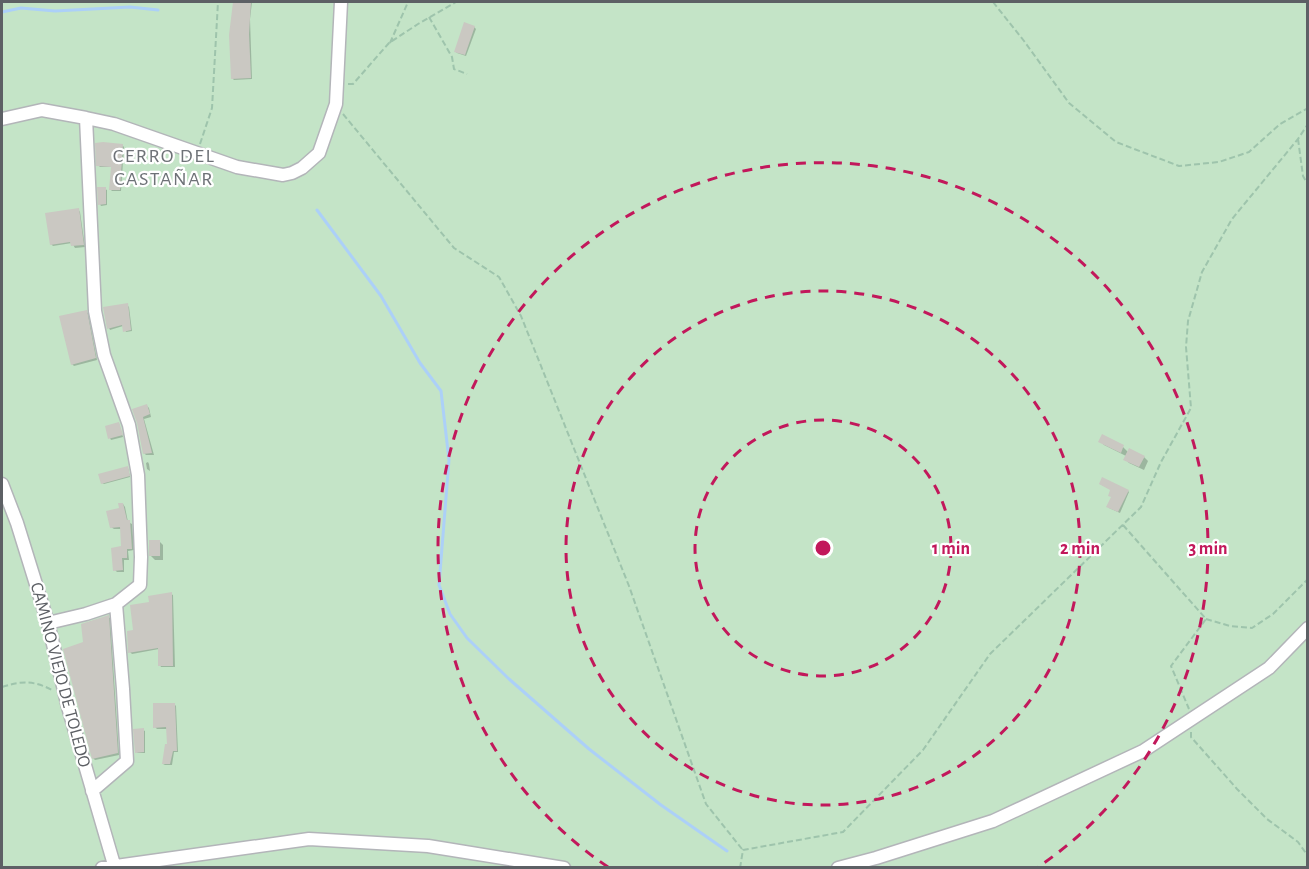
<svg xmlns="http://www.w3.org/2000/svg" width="1309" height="869" viewBox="0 0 1309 869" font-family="'Alegreya Sans',sans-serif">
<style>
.green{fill:#c4e4c7}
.shadow{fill:#0003}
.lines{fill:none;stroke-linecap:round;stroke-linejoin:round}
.stream{stroke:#acd0f8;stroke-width:3}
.building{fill:#cac8c2}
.minor-casing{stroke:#b3b5b9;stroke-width:15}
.path{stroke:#9ec4ac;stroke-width:2;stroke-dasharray:6 3;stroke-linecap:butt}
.minor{stroke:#fff;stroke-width:12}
.ring{fill:none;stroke:#c2185b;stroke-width:3;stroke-dasharray:10 8}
.labels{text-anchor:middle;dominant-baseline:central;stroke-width:4.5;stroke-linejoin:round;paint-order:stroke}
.street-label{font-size:18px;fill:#5d6065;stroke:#fff}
.neighbourhood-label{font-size:20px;letter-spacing:1.5px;fill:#6e7277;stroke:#fff}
.centre{fill:#c2185b;stroke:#fff;stroke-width:3}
.ring-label{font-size:18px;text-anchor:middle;font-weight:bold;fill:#c2185b;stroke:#fff;stroke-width:4.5;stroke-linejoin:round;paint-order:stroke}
</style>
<rect width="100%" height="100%" fill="#eeede6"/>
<path class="green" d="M2,2H1307V867H2Z"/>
<path class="shadow" d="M234,2H252L250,19L252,79L234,80L232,78L231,35Z
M474,27L476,29L466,56L457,53L455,51Z
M122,145L124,147L121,191H112L110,189L112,167H100L98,165Z
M105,189L107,190V205L101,206L100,204Z
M78,209L80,212L85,247L75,248L72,243L53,246L51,244Z
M127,305L129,307L132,331L126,332L123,326L110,330L109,328Z
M86,312L88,313L97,360L74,366L72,364Z
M147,406L149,408L151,417L144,419L154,455H146L144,453L139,423Z
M119,424L123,437L111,440L110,438Z
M1100,441L1123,447L1128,452L1144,457L1148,461L1144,470L1129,463L1125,459L1126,456L1104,445Z
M148,462L149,464L150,471L147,469L146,463Z
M128,468L130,477L104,484L102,483Z
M1100,484L1128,491L1129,492L1120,513L1109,508L1112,498V490Z
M123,504L125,507L128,522L132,524L134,550L128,551L129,560H124V572H117L115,570L123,547L121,529H114L111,527Z
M159,541L163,545V560H155L151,556Z
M171,594L173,595L175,667H161L160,665L159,649L132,654L130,652L151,604Z
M108,617L110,618L119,755L95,760L93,758L84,643Z
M174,704L176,706L178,752H174L172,765H165L163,764L168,746L167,729H157L155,727Z
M143,730L145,731V753H138L136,752Z"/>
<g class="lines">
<path class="stream" d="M2,12L21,8L55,11L130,7L158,10
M317,210L381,296L420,363L441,391L449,460L439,585L450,614L467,638L509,679L589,749L661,805L727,851"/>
</g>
<path class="building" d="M233,2H251L249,34L251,78L231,79L229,35Z
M464,22L475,26L465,55L454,52Z
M103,142L123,144L120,190H109L111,167L96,166L95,143Z
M97,187H106V204L98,205Z
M79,208L84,245L71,246L70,242L50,245L45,213Z
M128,303L131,330L123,332L122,325L107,329L103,307Z
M87,310L96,358L71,365L59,316Z
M147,404L150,414L143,417L152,453L143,454L137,423L132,409Z
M119,422L123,435L108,439L105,426Z
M1102,434L1124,445L1121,453L1098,442Z
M1129,448L1145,456L1139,467L1123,460Z
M128,466L130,476L101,484L98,474Z
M1102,477L1129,490L1118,512L1106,507L1111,497L1108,496L1110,490L1099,484Z
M118,503H123L127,520H130L132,549H127V558H122L123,570L113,571L111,548L121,546L120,527L110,528L106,511L119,508Z
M149,540H160V556H149Z
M172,592L173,666H158V648L128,653L127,631L133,630L130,605L149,602L148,596Z
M109,615L118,753L92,759L63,649L83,642L81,624Z
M153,703H175L177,751H173L170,764H162L165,744H167L166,727L153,728Z
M144,728V752L135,753L133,729Z"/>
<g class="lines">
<defs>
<path id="minor" d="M2,119L42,110L86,118L114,124L237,167L283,175L292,173L302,168L319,153L336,104L341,2
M2,484L17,523L48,623L68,707L115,868
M48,623L86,614L116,604L140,585L141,557L138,475L129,425L104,355L95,311L86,118
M92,791L127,761L123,689L116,604
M102,868L309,839L428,846L564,868
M838,868L876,858L993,821L1143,751L1269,668L1308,628"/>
</defs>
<use href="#minor" class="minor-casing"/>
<path class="path" d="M993,2L1024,41L1069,103L1116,142L1179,166L1219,162L1249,152L1280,124L1308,108
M429,17L452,57L454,69L467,74
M390,43L408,2
M348,84H353L389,43L418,24L456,2
M343,114L454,248L499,277L521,316L629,586L706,804L742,849
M1298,139L1303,176L1308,185
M200,144L212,108L218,2
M1123,525L1206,619L1171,666L1189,709
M1206,619L1230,626L1252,628L1273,614L1308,579
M2,687C21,681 33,680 52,690
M1191,732V737L1237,789L1267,819L1298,842L1308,856
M740,868L743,850L843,832L923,750L990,654L1141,507L1161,462L1191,408L1186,347L1188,321L1202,272L1232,219L1298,139L1308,124"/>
<use href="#minor" class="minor"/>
</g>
<g class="ring">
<circle cx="823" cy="548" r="128"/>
<circle cx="823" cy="548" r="257"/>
<path d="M608 867A385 385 0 1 1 1038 867"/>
</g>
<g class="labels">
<g class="street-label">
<text transform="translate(60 675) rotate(75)">CAMINO VIEJO DE TOLEDO</text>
</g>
<g class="neighbourhood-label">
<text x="164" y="156">CERRO DEL<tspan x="164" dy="23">CASTAÑAR</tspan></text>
</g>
</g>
<circle cx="823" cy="548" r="9" class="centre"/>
<g class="ring-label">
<text x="951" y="554">1 min</text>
<text x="1080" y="554">2 min</text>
<text x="1208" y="554">3 min</text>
</g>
<rect width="1309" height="869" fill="none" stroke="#5d6065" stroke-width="6"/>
</svg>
